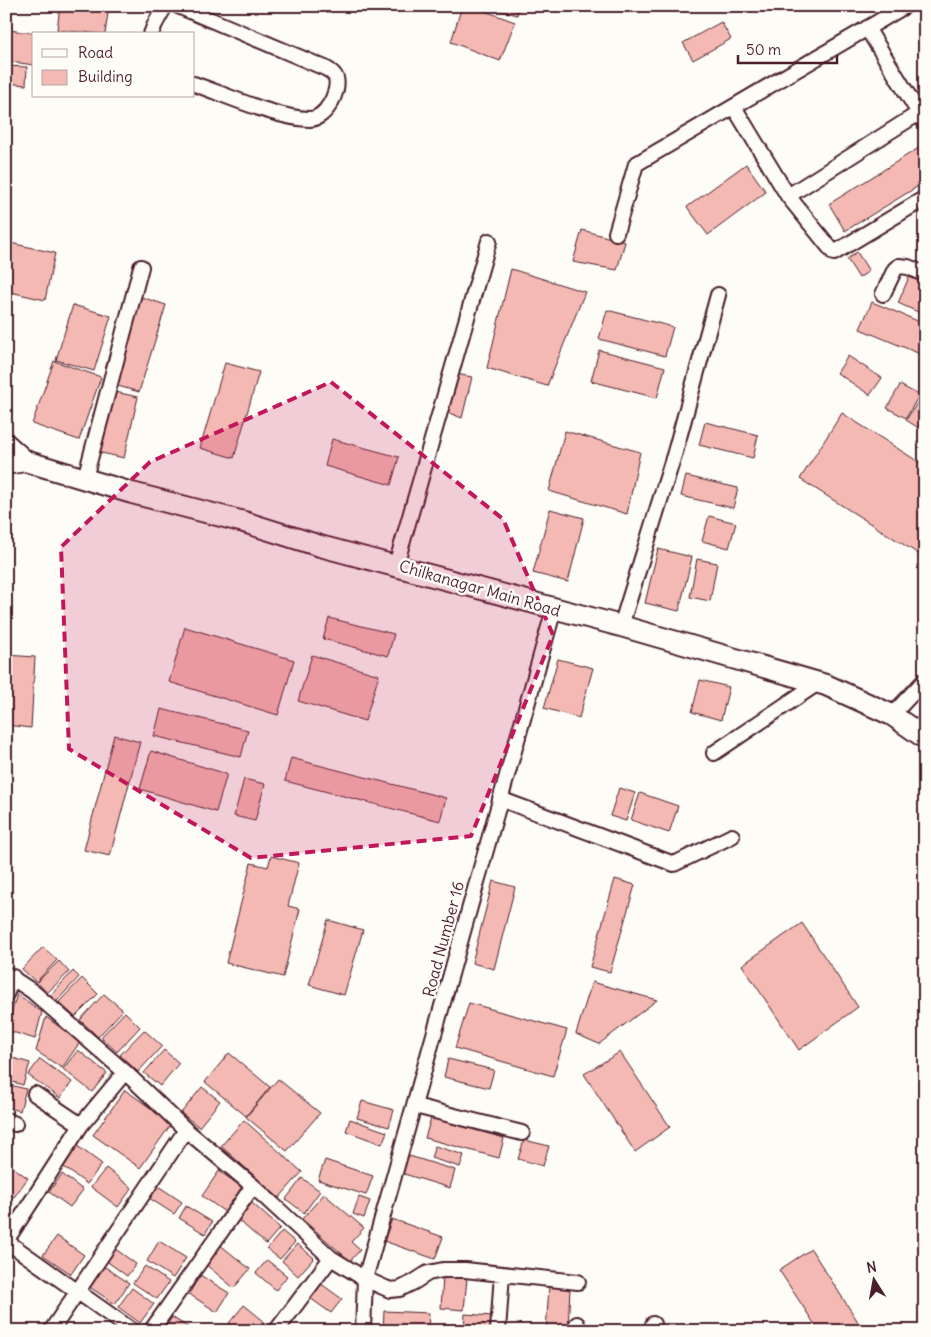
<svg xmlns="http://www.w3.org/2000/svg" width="931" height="1337" viewBox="0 0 931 1337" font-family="Delius,sans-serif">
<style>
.building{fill:#f4b9b2;stroke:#4a1f2b}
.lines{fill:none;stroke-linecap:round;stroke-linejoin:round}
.street-casing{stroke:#4a1f2b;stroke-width:18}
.secondary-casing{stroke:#4a1f2b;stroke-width:24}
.street{stroke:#fdfcf7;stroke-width:14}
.secondary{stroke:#fdfcf7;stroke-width:20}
.marked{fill:#c2185b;fill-opacity:0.2;stroke:#c2185b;stroke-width:4;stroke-dasharray:10 6;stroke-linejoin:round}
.labels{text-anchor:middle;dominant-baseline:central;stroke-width:5;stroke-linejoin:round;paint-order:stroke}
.street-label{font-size:16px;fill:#4a1f2b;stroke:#fdfcf7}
</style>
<rect width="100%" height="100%" fill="#fdfcf7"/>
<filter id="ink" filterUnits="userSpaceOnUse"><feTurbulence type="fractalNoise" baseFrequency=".02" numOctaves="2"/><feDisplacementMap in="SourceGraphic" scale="10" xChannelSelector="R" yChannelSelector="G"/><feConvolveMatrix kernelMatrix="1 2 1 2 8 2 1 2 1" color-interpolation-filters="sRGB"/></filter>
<g filter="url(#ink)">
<path class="building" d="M60,6H109L105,34L57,30Z
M462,6H471L515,22L500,61L451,42Z
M496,6H519L517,15L495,9Z
M721,22L731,39L693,60L683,43Z
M9,30L39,34H34V65L6,61Z
M6,66L27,67L26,85L6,83Z
M925,144V182L845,231L829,204Z
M746,164L766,192L708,235L687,207Z
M582,230L625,242L617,270L573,262Z
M6,242L55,253L45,300L6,291Z
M857,252L869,271L859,278L847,259Z
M511,269L585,292L547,386L487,368Z
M909,277L925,284V298L918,312L898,303Z
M138,296L166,305L139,392L111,384Z
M872,302L925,324V356L860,329Z
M73,305L111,316L94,371L56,360Z
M607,310L673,327L665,356L599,339Z
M599,350L665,367L657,398L591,381Z
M848,356L882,378L870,395L837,373Z
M54,361L101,377L79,440L32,424Z
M225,363L259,372L234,458L200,448Z
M456,374L472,377L462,418L444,411Z
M900,385L919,395L906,418L887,408Z
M111,391L138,397L124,458L97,452Z
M921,397L925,400V432L906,420Z
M842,413L925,466V558L800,479Z
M705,422L758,435L753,458L699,445Z
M565,431L640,452L627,514L549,491Z
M332,439L399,457L391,485L325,466Z
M686,476L738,488L733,508L681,496Z
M550,509L584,518L568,582L533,573Z
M709,516L736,523L729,548L702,541Z
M658,549L692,557L679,611L645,603Z
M697,559L717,563L710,601L690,597Z
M329,618L394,634L388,656L323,639Z
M185,627L294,660L278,715L169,682Z
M6,655L35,657L31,728L6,725Z
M312,655L379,675L365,721L298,701Z
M558,659L593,668L579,718L544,708Z
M700,680L729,687L721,720L692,712Z
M161,709L248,730L241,757L154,736Z
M114,735L140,742L110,856L84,850Z
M151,751L227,774L216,812L140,789Z
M291,758L446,798L440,821L285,781Z
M244,779L265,784L255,821L234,816Z
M619,788L635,793L626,821L610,816Z
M640,793L678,806L669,833L631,820Z
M271,856L299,863L288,906L300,909L283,977L226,963L251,863L268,867Z
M615,879L635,885L610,972L590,967Z
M493,881L515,887L494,969L472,963Z
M328,920L363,930L344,995L309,985Z
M802,923L858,1007L799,1050L742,965Z
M43,947L57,960L36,982L22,969Z
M59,961L69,972L47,993L37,982Z
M73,971L79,977L56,1002L50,996Z
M82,978L98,994L75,1017L59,1002Z
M592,982L657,1000L599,1044L576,1034Z
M17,994L42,1012L35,1039L6,1030Z
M104,994L123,1010L98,1037L80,1020Z
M469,1003L567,1030L553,1076L455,1048Z
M125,1012L140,1027L117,1052L101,1037Z
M46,1017L80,1042L62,1068L36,1051Z
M144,1030L162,1046L138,1072L120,1055Z
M78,1050L107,1073L92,1092L63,1069Z
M164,1050L179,1063L160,1086L144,1073Z
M620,1052L670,1127L635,1152L584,1074Z
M229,1053L270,1087L246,1116L205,1082Z
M6,1056L30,1063L23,1085L6,1080Z
M40,1059L72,1082L60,1098L28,1075Z
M448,1059L494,1070L489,1088L444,1077Z
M278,1079L320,1113L287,1151L246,1117Z
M6,1084L26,1089L20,1111L6,1107Z
M202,1087L220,1101L199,1127L181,1113Z
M125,1090L172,1123L140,1168L93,1135Z
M362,1101L394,1110L389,1127L357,1118Z
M431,1118L504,1138L499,1158L425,1138Z
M350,1119L387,1132L382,1144L346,1131Z
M244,1120L302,1172L279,1198L221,1146Z
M524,1140L549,1146L543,1166L518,1159Z
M76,1145L102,1164L87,1184L61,1165Z
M435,1146L464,1155L460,1167L431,1158Z
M406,1155L455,1170L450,1188L401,1173Z
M325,1160L373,1176L366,1195L318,1180Z
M8,1164L28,1178L14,1197L6,1191V1167Z
M106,1168L132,1188L118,1207L91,1187Z
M219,1171L242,1187L225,1212L202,1196Z
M62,1174L83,1190L70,1207L49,1192Z
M302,1178L320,1191L304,1213L286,1199Z
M158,1186L182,1202L174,1214L149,1198Z
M324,1194L364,1228L351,1242L360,1250L350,1261L302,1219Z
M6,1197L13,1202L6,1211Z
M359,1197L370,1201L364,1218L353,1214Z
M252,1203L280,1228L266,1244L238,1220Z
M186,1206L212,1222L205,1234L179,1218Z
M392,1219L443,1237L435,1259L384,1241Z
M282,1231L295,1242L280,1259L267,1249Z
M57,1236L84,1255L71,1274L43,1255Z
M159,1241L186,1258L173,1278L147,1261Z
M219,1244L250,1269L234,1288L204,1263Z
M297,1244L314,1258L298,1276L282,1261Z
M114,1248L136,1264L127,1276L105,1260Z
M811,1249L864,1331H819L779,1270Z
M267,1260L287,1276L276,1290L256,1273Z
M102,1265L129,1283L115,1304L88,1286Z
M145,1266L169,1282L157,1299L133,1283Z
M200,1275L229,1293L217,1312L189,1294Z
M443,1276L467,1278L464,1310L441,1308Z
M320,1283L342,1299L331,1313L310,1298Z
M549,1286L570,1287L568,1331H546Z
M132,1288L154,1304L140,1323L118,1307Z
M244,1305L265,1322L258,1331H239L229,1323Z
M384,1311L429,1313L428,1331H383Z
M465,1314L492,1316L491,1331H464Z
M172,1317L194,1331H163Z
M620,1327L636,1331H619Z"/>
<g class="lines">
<defs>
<path id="street" d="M178,6L325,68C329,70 334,73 336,78C340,92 325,120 309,119C276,118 226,95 194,84
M867,28L925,123
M151,34L155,24L165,6
M734,107L788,196L834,253L925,198
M788,196L919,113
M616,233L636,164L905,6
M883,294L895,269L899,266L908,267L925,274
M85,478L141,267
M396,565L489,241
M621,626L675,452L718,295
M892,715L925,680
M714,753L818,683
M500,799L674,864L732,836
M6,974L32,991L125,1072L186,1130L253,1186L331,1258L365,1279L390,1290L400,1289L414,1282L428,1273L443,1270H465L578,1282
M6,994L13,977
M35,1094L81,1125
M415,1106L522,1133
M6,1120L15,1124
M6,1241L81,1125L125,1072
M6,1241L133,1331
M51,1331L186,1130
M151,1331L253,1186
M276,1331L331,1258
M363,1331L365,1279L554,609
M498,1331L502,1274
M576,1331L577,1324
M652,1331L653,1324"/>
<path id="secondary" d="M6,444L25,461
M6,464L25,461L132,493L244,522L320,546L621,626L826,685L892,715L925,738"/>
</defs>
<use href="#street" class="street-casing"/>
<use href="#secondary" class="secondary-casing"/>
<use href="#street" class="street"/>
<use href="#secondary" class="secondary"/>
</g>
</g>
<path class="marked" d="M331,382L503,519L553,635L471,836L251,858L69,749L61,547L150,462Z"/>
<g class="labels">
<g class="street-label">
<text transform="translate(480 588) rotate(16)">Chilkanagar Main Road</text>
<text transform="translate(443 939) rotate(-75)">Road Number 16</text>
</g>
</g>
<rect width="931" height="1337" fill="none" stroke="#fdfcf7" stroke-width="25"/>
<rect x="12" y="12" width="906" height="1312" fill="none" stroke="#4a1f2b" stroke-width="2" filter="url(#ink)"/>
<rect x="32" y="32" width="162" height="65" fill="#fdfcf7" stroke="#b5a4a5"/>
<rect x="42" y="49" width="25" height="8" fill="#fdfcf7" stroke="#b5a4a5"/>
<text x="78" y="58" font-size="15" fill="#4a1f2b">Road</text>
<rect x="42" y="70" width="25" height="15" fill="#f4b9b2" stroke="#b5a4a5"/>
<text x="78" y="82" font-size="15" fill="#4a1f2b">Building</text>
<g transform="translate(874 1280) rotate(349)" stroke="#fdfcf7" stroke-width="4" paint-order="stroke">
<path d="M0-4L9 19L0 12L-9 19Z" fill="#4a1f2b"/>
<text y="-8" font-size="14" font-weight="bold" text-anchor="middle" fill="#4a1f2b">N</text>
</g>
<path d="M738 55v8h99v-8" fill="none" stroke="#4a1f2b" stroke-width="2.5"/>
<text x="746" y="55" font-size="15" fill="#4a1f2b" stroke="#fdfcf7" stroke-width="4" paint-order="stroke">50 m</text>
</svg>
